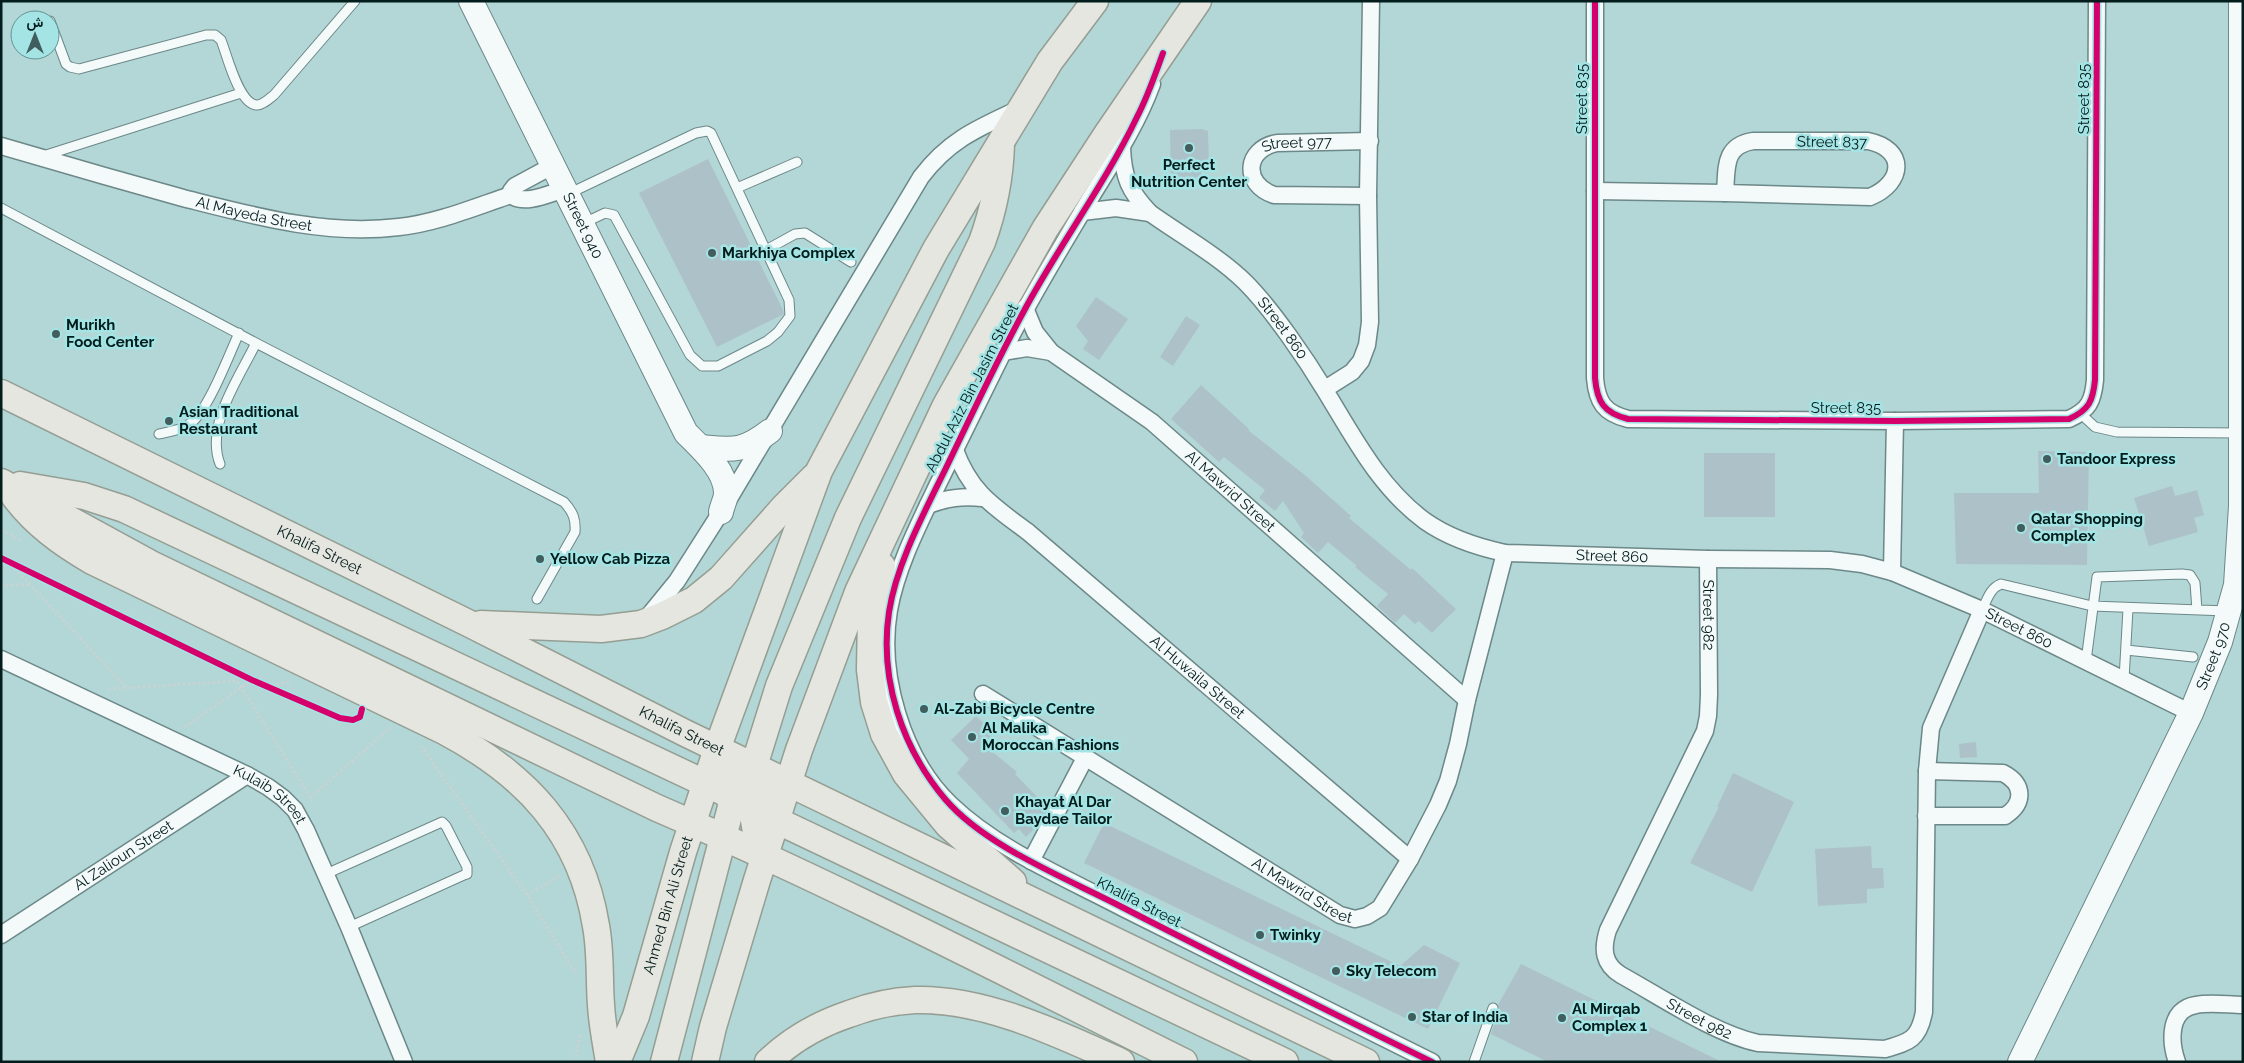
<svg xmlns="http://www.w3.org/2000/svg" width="2244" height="1063" viewBox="0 0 2244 1063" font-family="Raleway,Vazirmatn,sans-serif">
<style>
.building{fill:#adc2c8}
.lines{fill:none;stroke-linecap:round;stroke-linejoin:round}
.lane-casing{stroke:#6c8888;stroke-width:11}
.street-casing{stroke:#6c8888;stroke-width:19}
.secondary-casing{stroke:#6c8888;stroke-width:26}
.primary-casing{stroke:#949e93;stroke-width:29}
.path{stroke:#c8d3d3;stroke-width:3;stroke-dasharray:2.5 2.5;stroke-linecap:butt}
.lane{stroke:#f4f9f9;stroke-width:9}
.street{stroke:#f4f9f9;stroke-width:16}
.secondary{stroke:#f4f9f9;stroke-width:24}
.primary{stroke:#e5e6df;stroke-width:26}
.cycleway-casing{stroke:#a5e4e4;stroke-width:9}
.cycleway{stroke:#d6006c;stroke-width:6}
.poi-dot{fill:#415d5d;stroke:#a5e4e4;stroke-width:2}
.labels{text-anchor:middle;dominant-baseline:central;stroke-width:5;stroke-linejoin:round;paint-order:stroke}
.street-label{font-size:15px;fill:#031c1c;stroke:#a5e4e4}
.poi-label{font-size:15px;font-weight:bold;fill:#031c1c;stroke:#a5e4e4;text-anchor:start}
</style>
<rect width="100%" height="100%" fill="#b3d6d6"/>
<path class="building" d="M1202,129L1208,131L1209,166H1201V177L1190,178V184H1171L1170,130Z
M708,159L783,310L784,314L717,347L639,193Z
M1096,297L1128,319L1099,360L1083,349L1088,341L1076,326Z
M1186,316L1200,325L1173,366L1160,357Z
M1201,385L1249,429L1248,430L1306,476L1351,516L1349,518L1411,570L1412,568L1456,609L1432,633L1419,621L1415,624L1404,614L1395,623L1377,606L1388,594L1355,567L1357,566L1328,542L1318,553L1301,537L1304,533L1283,501L1275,511L1259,498L1265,490L1224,457L1219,462L1171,419Z
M2038,451L2089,452L2087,565L1956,564L1954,493H2039Z
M1704,453H1775V517H1704Z
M2172,486L2175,496L2197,490L2204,515L2194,518L2198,532L2149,546L2134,498Z
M976,716L994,733L983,744L1017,772L1015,774L1048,808L1038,825L1026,837L1019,829L1014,833L957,773L969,759L951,740Z
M1976,742L1977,757L1960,758L1959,744Z
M1733,773L1794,802L1752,892L1690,863L1719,807H1717Z
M1104,823L1400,966L1424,945L1460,963L1428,1029L1084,863Z
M1871,846L1872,868H1883L1884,888L1867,889V903L1818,906L1815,849Z
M1521,964L1722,1062H1548L1491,1034L1499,1010L1498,1005Z"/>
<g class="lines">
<defs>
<path id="lane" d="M50,21L66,64L70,67L79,69L206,35H215L221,40C227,55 239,105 257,105C263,105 269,99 274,95L355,1
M43,156L241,93
M737,188L797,162
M568,194L696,133L707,131L711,133L789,300L790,316L778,332L767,341L718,366H702L690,355L614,215L605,213L584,223
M1,208L256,343L564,502C573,512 576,519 575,532L537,599
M766,250L795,234L805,233L851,262
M2081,414L2095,427L2117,432L2240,433
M159,434C171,431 183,430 192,422C209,408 229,355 239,333
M220,464C205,425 239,378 256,343
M1982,610C1987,600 1990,588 2001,584L2092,606L2227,611
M2126,650L2193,657
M2086,661L2097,577L2182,574L2190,575L2195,583L2197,610
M2124,679L2128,609
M326,874L442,822L446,826L467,867V874L464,875L349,927
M1474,1062L1493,1008"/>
<g id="street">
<path d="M1595,1V378C1597,402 1604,413 1628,419L1895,421L2069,419C2089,410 2093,401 2095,380L2097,1"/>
<path d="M1152,84C1137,125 1113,161 1091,197C1063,244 1035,290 1010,338C986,387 962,435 938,484C919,524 897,566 889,610C878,674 902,758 950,804C998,850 1064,877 1123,908C1226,960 1329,1011 1432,1062"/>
<path d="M1753,141H1868C1907,149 1904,183 1870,197L1725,193C1727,168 1723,146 1753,141Z"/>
<path id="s1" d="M1,146C62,164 122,181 183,198C254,216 325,236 399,227C437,223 475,207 511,195C525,206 550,193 565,189"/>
<path id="s2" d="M1122,147C1123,177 1129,191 1150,213C1181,235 1217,255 1245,282C1272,309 1306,359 1326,392C1354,438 1380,488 1425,521C1449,538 1477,547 1505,553L1708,559L1830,560L1862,564L1892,572L1982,610L2191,713"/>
<path d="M1595,191L1725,193"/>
<path d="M511,195V191L515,186L552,166"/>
<path id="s3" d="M1368,196L1274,195C1242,184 1245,149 1277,143L1370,141"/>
<path d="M1082,212L1116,208L1150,213"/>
<path id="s4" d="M1025,308L1035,332L1051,352L1152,422L1467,700"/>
<path d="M1003,352L1027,348L1051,352"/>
<path d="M1325,389L1352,372L1361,361L1367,345L1370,322L1368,196L1371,1"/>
<path id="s5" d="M955,450C971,493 993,506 1028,532L1410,859"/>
<path d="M928,505C947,498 962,496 982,498"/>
<path id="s6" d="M1708,559L1709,695L1708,716L1705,731L1608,930C1602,949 1603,964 1621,975C1661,997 1715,1034 1758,1043L1885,1049C1910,1042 1919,1039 1924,1012L1927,771L1931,728L1982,610"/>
<path d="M1892,572L1895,421"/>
<path d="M646,619L677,581L721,512L921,177C949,140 978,128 1019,109"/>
<path id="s7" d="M1,659L247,775L268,787L283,798L295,810L306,830L349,927L404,1062"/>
<path id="s8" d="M983,694L1340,915L1355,919L1367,916L1380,908L1410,859L1438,805L1448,781L1458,744L1467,700L1505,553"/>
<path d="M1926,816H2005C2025,803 2024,784 2003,773L1927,771"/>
<path d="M1031,861L1085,758"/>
<path id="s9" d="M1,935L247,775"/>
<path d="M2177,1062C2170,1042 2168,1009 2196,1005C2211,1002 2228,1005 2243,1005"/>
</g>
<g id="secondary">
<path id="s10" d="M471,1L686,433C701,448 726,470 726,493C726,499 722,506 721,512"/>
<path d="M701,447C734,450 743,452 770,431"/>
<path id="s11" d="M2020,1062L2191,713L2220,642L2236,585L2241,506V1"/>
</g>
<g id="primary">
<path id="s12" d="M1,393L470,624L685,733L1366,1062"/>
<path d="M1,482L151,564L657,808C836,885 1009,975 1184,1062"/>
<path d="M20,485L84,496L124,509L732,796C756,798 768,793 789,783"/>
<path d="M14,496C35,524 61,543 92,561L444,731C525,774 581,832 596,926C601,952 599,979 601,1005C602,1024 606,1043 609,1062"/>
<path d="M882,566L871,614L870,670L874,702L884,734L906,774L948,825L1013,882"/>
<path d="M481,624L601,629L641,624L662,616L694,600L721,578L784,507L814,477"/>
<path d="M761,813L1285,1062"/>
<path d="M765,856L756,832L750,797L754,766L779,686L848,518L982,242C994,209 1000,180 1001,144"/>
<path id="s13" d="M617,1062L636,1016L683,852L717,749L819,471L936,249L1050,61L1095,1"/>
<path d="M664,1062L731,807L729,779"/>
<path d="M705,1062L713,1027L757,880L799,750L858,592L946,405L1045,229L1107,134L1198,1"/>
<path d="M768,1062C791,1040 819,1024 849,1014C870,1006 892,1001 915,1000C984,998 1059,1034 1121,1062"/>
</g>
</defs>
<use href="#lane" class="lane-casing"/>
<use href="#street" class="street-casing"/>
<use href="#secondary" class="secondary-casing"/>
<use href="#primary" class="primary-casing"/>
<path class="path" d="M1,530L23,541
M8,561L126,687
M1,585H31
M267,686L290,682
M108,689L237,681L310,797
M185,727L252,680
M421,746L527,895L576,974
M310,798L390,728
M527,895L559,876
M575,1062L580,1035"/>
<use href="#lane" class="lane"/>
<use href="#street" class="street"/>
<use href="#secondary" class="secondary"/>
<use href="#primary" class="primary"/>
<defs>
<path id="cycleway" d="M1595,1V378C1597,402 1604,413 1628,419L1895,421L2069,419C2089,410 2093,401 2095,380L2097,1
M1163,53C1155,75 1148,96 1137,117C1105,184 1060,244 1025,309C996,362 971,416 945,470C924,513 896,565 889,612C879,679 902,748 945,799C984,845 1063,877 1116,904C1221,958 1326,1010 1432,1062
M1,558L252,680L340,718L353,720L360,717L362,709"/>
</defs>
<use href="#cycleway" class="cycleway-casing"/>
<use href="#cycleway" class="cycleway"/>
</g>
<g class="poi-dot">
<circle cx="1189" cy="148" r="5"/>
<circle cx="712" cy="253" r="5"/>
<circle cx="56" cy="334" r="5"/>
<circle cx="169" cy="421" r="5"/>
<circle cx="2047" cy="459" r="5"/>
<circle cx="2021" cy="528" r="5"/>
<circle cx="540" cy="559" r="5"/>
<circle cx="924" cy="709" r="5"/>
<circle cx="972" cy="737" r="5"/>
<circle cx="1005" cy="811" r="5"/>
<circle cx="1260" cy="935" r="5"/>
<circle cx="1336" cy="971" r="5"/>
<circle cx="1412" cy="1017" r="5"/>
<circle cx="1562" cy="1018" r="5"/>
</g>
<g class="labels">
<g class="street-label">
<text transform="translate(1582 99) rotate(-90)">Street 835</text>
<text transform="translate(2084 99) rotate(-90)">Street 835</text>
<text transform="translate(1832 142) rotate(1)">Street 837</text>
<text stroke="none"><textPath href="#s3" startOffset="190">Street 977</textPath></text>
<text stroke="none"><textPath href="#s1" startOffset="262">Al Mayeda Street</textPath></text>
<text stroke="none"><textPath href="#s10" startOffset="251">Street 940</textPath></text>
<text stroke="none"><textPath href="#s2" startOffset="251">Street 860</textPath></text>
<text transform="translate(972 388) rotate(-63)">Abdul Aziz Bin Jasim Street</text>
<text x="1846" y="408">Street 835</text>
<text stroke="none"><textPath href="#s4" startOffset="279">Al Mawrid Street</textPath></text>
<text stroke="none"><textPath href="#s12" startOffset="355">Khalifa Street</textPath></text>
<text stroke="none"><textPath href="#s2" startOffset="686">Street 860</textPath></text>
<text stroke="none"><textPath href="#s6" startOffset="56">Street 982</textPath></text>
<text stroke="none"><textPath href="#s2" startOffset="1106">Street 860</textPath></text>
<text stroke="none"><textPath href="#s11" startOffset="450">Street 970</textPath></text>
<text stroke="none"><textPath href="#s5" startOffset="335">Al Huwaila Street</textPath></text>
<text stroke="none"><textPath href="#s12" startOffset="760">Khalifa Street</textPath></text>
<text stroke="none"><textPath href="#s7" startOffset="302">Kulaib Street</textPath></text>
<text stroke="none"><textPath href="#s9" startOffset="146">Al Zalioun Street</textPath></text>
<text stroke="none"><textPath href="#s8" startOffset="375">Al Mawrid Street</textPath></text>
<text transform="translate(1139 902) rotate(27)">Khalifa Street</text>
<text stroke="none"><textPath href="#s13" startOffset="165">Ahmed Bin Ali Street</textPath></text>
<text stroke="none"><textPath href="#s6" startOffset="535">Street 982</textPath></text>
</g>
<g class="poi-label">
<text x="1189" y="165" text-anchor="middle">Perfect<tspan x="1189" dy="17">Nutrition Center</tspan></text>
<text x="722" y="253">Markhiya Complex</text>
<text x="66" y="325">Murikh<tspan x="66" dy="17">Food Center</tspan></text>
<text x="179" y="412">Asian Traditional<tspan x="179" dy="17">Restaurant</tspan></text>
<text x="2057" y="459">Tandoor Express</text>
<text x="2031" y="519">Qatar Shopping<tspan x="2031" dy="17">Complex</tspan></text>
<text x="550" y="559">Yellow Cab Pizza</text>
<text x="934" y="709">Al-Zabi Bicycle Centre</text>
<text x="982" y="728">Al Malika<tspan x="982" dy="17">Moroccan Fashions</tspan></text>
<text x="1015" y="802">Khayat Al Dar<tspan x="1015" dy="17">Baydae Tailor</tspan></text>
<text x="1270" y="935">Twinky</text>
<text x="1346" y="971">Sky Telecom</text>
<text x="1572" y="1009">Al Mirqab<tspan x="1572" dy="17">Complex 1</tspan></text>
<text x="1422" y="1017">Star of India</text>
</g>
</g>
<rect width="2244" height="1063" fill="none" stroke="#031c1c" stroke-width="5"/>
<g transform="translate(35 35)"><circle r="24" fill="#a5e4e4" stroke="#649494"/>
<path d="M0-4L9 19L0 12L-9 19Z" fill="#415d5d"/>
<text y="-8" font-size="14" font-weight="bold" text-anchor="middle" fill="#031c1c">ش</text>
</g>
</svg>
